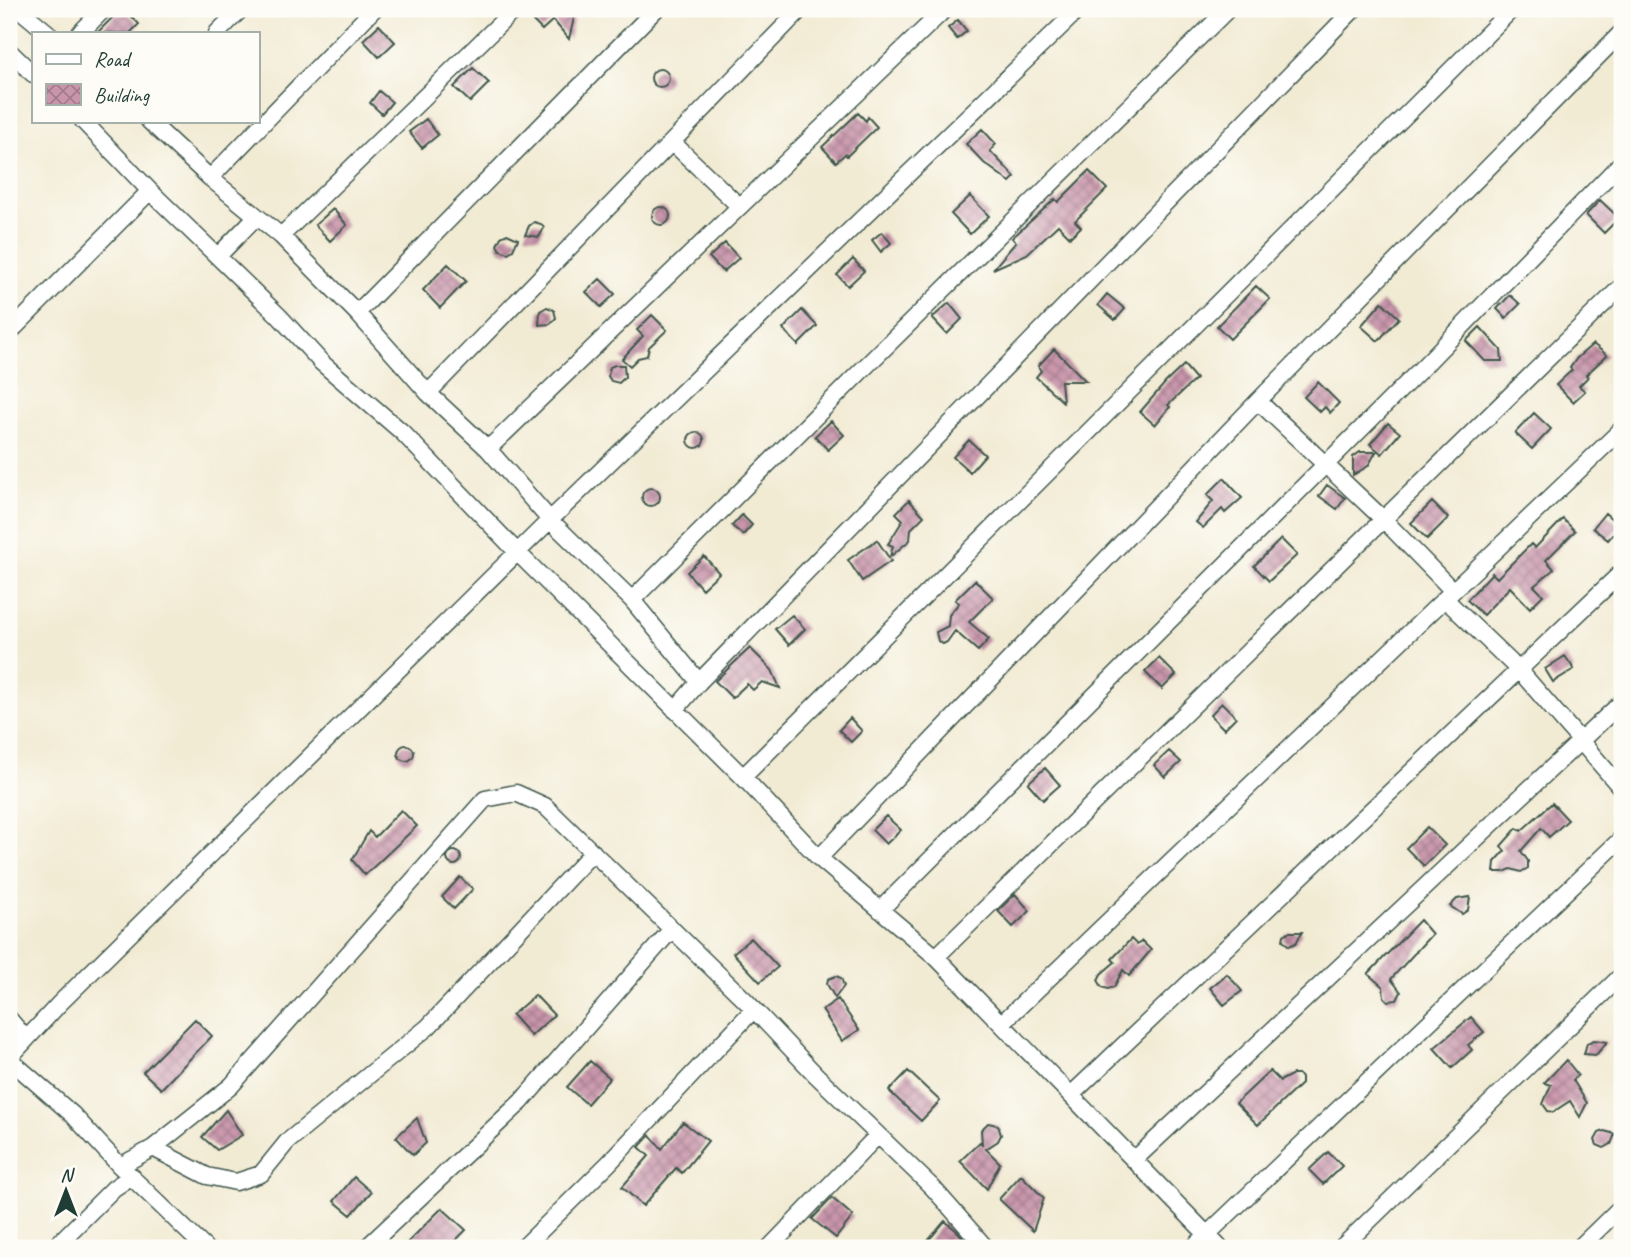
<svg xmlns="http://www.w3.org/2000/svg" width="1631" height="1257" viewBox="0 0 1631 1257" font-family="Caveat,sans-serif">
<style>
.building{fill:url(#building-cross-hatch)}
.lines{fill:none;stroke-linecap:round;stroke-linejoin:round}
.minor-casing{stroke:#3f574c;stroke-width:19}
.minor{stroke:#fff;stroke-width:16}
</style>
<defs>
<pattern id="building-cross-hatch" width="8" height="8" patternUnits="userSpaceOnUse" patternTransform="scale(1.75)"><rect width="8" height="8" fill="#c995ab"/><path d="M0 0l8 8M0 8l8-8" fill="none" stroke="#a37b8c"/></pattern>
</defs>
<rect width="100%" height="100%" fill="#fdfcf7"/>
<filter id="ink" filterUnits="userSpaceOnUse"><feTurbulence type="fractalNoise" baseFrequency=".0143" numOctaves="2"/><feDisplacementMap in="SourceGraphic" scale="14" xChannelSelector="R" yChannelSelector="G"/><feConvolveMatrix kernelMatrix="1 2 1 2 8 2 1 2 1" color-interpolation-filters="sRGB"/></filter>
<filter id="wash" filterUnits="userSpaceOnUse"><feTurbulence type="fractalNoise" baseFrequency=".00686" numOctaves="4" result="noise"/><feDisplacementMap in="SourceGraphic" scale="28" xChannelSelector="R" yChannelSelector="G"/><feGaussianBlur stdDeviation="1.57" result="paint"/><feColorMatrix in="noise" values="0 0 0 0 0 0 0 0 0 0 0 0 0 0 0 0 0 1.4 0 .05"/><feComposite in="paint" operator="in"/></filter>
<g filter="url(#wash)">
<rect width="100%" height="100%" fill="#f2ebd4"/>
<g id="blocks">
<path class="building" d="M121,9H124L139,24L130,33H97Z
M536,9H565L574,18L569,39L553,20L542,30L528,16Z
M958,20L967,31L957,39L948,28Z
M379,25L395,42L379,57L363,40Z
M473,68L489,83L470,102L454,87Z
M651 78a9 9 0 1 1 18 0a9 9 0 1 1-18 0Z
M379,91L392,102L382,114L370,103Z
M858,113L866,121L868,117L877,127L847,156L845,154L836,162L822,147Z
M426,119L438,135L422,148L409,132Z
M982,129L996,144L990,151L1015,177L1010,182L984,163L966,144Z
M1089,171L1107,189L1075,221L1081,227L1070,237L1058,225L1027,254L993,269L1016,242L1012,238L1055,199L1058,202Z
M970,196L989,216L970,234L951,214Z
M1600,200L1619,218L1604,233L1586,215Z
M652 216a9 9 0 1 1 18 0a9 9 0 1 1-18 0Z
M333,209L347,225L330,241L315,225Z
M534,222L541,224L544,228L539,237L525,235L529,226Z
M882,232L891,243L881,252L872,240Z
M507,234L518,239L513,250L508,253L500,250L497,245L501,237Z
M725,243L739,258L723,272L709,257Z
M853,259L864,271L848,286L837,275Z
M448,264L466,281L440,308L423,290Z
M600,279L615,294L601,307L586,292Z
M1256,286L1270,299L1230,339L1217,326Z
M1107,294L1125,309L1115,320L1098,305Z
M1510,295L1520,304L1506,318L1497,309Z
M1382,302L1399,318L1378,341L1361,326Z
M949,303L962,319L947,334L932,318Z
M547,307L554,310L556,318L550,324L539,325L540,311Z
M802,310L817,326L798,345L783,329Z
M652,315L667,330L649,347L647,356L638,358L630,366L622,359L643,336L637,330Z
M1480,327L1501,350L1502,361H1485L1466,341Z
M1593,344L1607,355L1586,375L1588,377L1579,386L1585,391L1573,402L1556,385L1572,370L1570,368L1577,358Z
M1054,349L1086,381H1061L1063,402L1036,377L1041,371L1038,366Z
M615,365H624L625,377L619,383L611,381L608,376L610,367Z
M1184,365L1196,379L1168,405L1170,407L1155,425L1140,412L1166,382Z
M1318,382L1339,403L1330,413L1325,407L1320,412L1304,397Z
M1534,413L1551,429L1532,449L1515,433Z
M831,421L844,435L828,450L815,436Z
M1388,423L1400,433L1382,454L1370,444Z
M688 440a8 8 0 1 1 16 0a8 8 0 1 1-16 0Z
M969,440L985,455L970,472L953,457Z
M1360,452H1376L1368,466L1353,475V457Z
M1224,478L1242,498L1225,513L1222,509L1203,528L1196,522L1213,501L1207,495Z
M1327,485L1345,498L1337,509L1319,496Z
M642 497a9 9 0 1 1 18 0a9 9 0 1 1-18 0Z
M909,500L924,516L911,529L910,540L890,557L893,546L888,544L903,520L896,513Z
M1432,502L1448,518L1427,539L1411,523Z
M1605,513L1620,526L1608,540L1593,528Z
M742,515L752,525L743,535L732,526Z
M1563,519L1575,531L1546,560L1554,569L1534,586L1543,595L1530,608L1510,587L1483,615L1467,600L1492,573L1497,578L1531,544L1535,548Z
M1281,539L1297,555L1269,581L1254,566Z
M877,540L891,561L862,581L848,560Z
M704,556L719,573L702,589L687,572Z
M975,580L993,598L969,622L989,639L978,651L955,631L947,642L943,644L938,641L936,632L948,626L949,615L959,603L955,600Z
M792,615L805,629L789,645L775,629Z
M750,648L772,670L780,688L762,682L753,690L747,684L732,698L715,681Z
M1565,656L1574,669L1553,682L1545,669Z
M1159,658L1176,675L1162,689L1145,672Z
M1222,703L1236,717L1224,729L1210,715Z
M850,718L862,731L851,742L839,730Z
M398 753a8 8 0 1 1 16 0a8 8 0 1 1-16 0Z
M1169,751L1181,762L1165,777L1154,765Z
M1045,768L1060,785L1043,800L1028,783Z
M1552,803L1568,820L1549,837L1541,828L1521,851L1528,861V868L1521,872L1511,869L1504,872H1494L1495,862L1505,851L1501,846L1517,828L1521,831Z
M401,810L417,826L365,875L352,860L369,831L375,837Z
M886,816L901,830L886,844L872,830Z
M1427,827L1445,845L1424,866L1406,848Z
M447 858a7 7 0 1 1 14 0a7 7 0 1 1-14 0Z
M460,877L473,889L454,909L442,897Z
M1015,894L1030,911L1013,927L998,911Z
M1470,897L1468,910L1462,914L1450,906L1457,899Z
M1420,920L1432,934L1391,979L1401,992L1397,1000L1388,1001L1384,997L1383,987L1368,974Z
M1289,932H1302L1296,943L1289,946L1283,940L1284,935Z
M751,938L778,967L760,982L733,953Z
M1131,939L1137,945L1142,941L1151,950L1129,976L1123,970L1114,987L1108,989L1102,987L1098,980L1101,974L1115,962L1112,959Z
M1227,974L1242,991L1224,1005L1210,988Z
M836,976L841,978L844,986L835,998L827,984L828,979Z
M535,995L554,1015L531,1036L512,1015Z
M838,999L859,1030L842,1041L822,1010Z
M1471,1017L1484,1032L1468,1045L1472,1050L1452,1068L1434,1048Z
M195,1019L212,1036L161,1089L143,1072Z
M1594,1040L1607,1042L1596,1055L1584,1054L1587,1043Z
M1566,1060L1578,1075L1573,1080L1587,1103L1580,1117L1570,1101L1553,1112L1548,1111L1543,1104L1551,1085L1544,1083Z
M590,1061L610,1078L587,1104L567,1087Z
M908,1071L940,1101L921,1121L889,1091Z
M1270,1071L1280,1081L1293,1074H1298L1301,1078V1084L1258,1125L1236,1103Z
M226,1110L242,1135L217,1150L202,1137Z
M417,1118L426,1143L413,1155L396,1137Z
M683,1122L708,1141L682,1173L676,1168L643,1206L622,1187L649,1156L639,1147L650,1135L662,1149Z
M988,1123L998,1125L1001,1135L998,1141L986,1149L1000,1163L987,1189L960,1161L980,1142L982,1144L981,1130Z
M1604,1131L1615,1134L1611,1144L1604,1148L1597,1145L1595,1140L1599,1133Z
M1328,1152L1342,1166L1323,1184L1309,1170Z
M1021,1175L1044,1198L1033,1231L999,1199Z
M354,1177L371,1192L351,1215L334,1201Z
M832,1198L853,1216L836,1238L812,1219Z
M442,1208L466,1230L448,1248H402Z
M945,1221L958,1232L972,1248H934L927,1242Z"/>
</g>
</g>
<g filter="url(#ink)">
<use href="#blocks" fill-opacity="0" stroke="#3f574c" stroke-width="2"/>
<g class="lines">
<defs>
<path id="minor" d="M19,9L48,33
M80,33L104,9
M217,33L241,9
M9,51L33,74
M83,121L150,191L279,316L322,363L402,432L518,553L743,777L819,858L936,957L1220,1248
M149,121L210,178L281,236L357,313L428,393L488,449L550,520L632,600L699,682
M672,142L739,206
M210,178L374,9
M281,236L515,9
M218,256L256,217
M357,313L656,9
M9,333L150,191
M428,393L801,9
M1258,401L1383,519L1453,591
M488,449L945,9
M1445,599L1519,670L1622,789
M632,600L857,375L1228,9
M675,710L699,682L1354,9
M743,777L1512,9
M819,858L1258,401L1622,32
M880,910L1418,372L1622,162
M936,957L1622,286
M9,1019L26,1039
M1001,1024L1622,429
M9,1058L60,1003L550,520L1079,9
M9,1059L73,1115L120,1166L205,1248
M1071,1095L1622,572
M153,1148L207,1176L236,1182L261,1174L287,1142L428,1027L593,852
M1134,1160L1622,702
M120,1166L153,1148L231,1086L485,799L516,793L545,806L745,1000L816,1075L933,1188L986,1248
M54,1248L114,1188L132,1176
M366,1248L521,1102L672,929
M523,1248L609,1163L754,1009
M769,1248L878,1135
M1193,1248L1622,838
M1341,1248L1622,975
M1579,1248L1622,1206"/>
</defs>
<use href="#minor" class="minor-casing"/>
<use href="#minor" class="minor"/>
</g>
</g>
<rect width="1631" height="1257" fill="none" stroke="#fdfcf7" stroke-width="35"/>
<rect x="32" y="32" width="228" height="91" fill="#fdfcf7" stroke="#a4b0a9" stroke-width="2"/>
<rect x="46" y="54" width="35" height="10" fill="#ffffff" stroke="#a4b0a9" stroke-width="2"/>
<text x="94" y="66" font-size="21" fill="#1f3d34">Road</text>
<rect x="46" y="84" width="35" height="21" fill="url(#building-cross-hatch)" stroke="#a4b0a9" stroke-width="2"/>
<text x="94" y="102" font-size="21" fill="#1f3d34">Building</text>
<g transform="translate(66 1191)" stroke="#fdfcf7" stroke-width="5" paint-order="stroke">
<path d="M0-5L12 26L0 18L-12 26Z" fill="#1f3d34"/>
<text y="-10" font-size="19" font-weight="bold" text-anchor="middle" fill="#1f3d34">N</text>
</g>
</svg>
